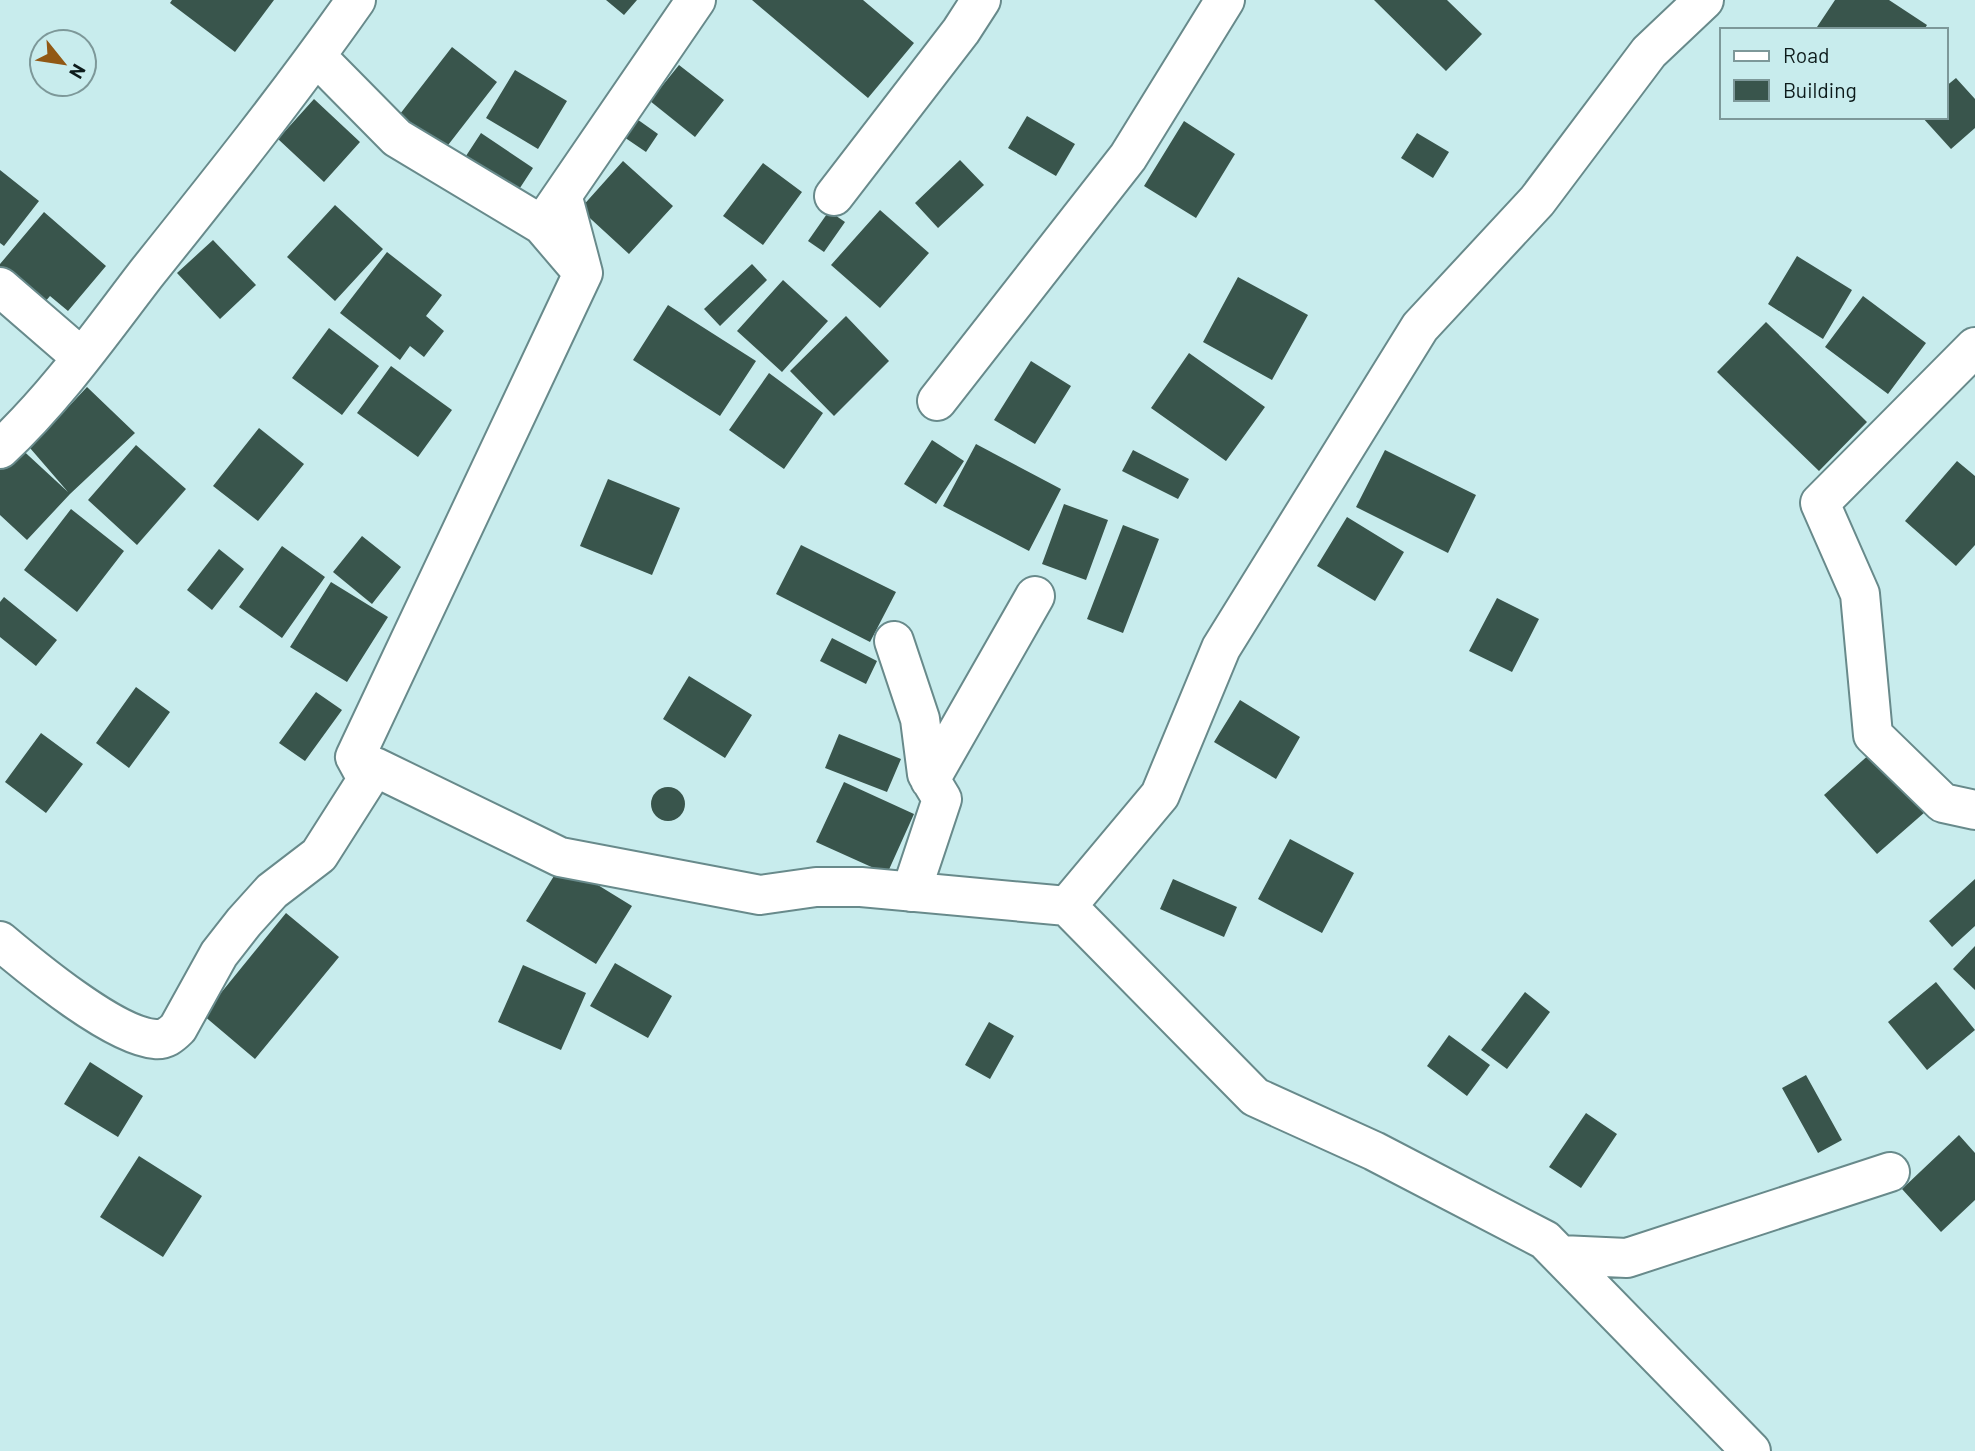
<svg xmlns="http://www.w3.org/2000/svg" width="1975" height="1451" viewBox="0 0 1975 1451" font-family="Barlow,sans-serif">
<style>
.building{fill:#39554c}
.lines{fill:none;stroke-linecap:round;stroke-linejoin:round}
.minor-casing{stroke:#688a8b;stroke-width:42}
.minor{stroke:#fff;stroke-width:38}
</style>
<rect width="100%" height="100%" fill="#c8eced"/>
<path class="building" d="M172,0H274L235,52L170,3Z
M606,0H637L624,15Z
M752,0H863L914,43L868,98Z
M1374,0H1447L1482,34L1446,71Z
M1835,0H1889L1927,25L1924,30H1815Z
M452,47L497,82L445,149L400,114Z
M679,65L724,100L695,137L650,101Z
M515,70L567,101L538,149L486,118Z
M1956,78L1975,99V128L1951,149L1922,117H1945V87Z
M314,99L360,142L324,182L278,139Z
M1027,116L1075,144L1056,176L1008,148Z
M634,117L658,134L646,152L621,135Z
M1184,121L1235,154L1196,218L1144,186Z
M481,133L533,168L516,194L464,159Z
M1417,133L1449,152L1433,178L1401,158Z
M960,160L984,185L938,228L915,203Z
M623,161L673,206L629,254L580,209Z
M763,163L802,192L763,245L723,216Z
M0,170L39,201L4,246L0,243Z
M335,205L383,249L335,301L287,257Z
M880,210L929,253L880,308L831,265Z
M829,211L845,222L824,252L808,241Z
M44,212L106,266L68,311L50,296L39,309L0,275V264Z
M213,240L256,285L220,319L177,273Z
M387,252L442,295L426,316L444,331L424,357L410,346L400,360L340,313Z
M1797,256L1852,290L1823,339L1768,304Z
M752,264L767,280L720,326L704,309Z
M1238,277L1308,315L1272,380L1203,342Z
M783,280L828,321L782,372L737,331Z
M1863,296L1926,343L1888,394L1825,347Z
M668,305L756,361L720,416L633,360Z
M846,316L889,361L834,416L790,371Z
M1766,322L1867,422L1819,471L1717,372Z
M329,328L379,366L342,415L292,378Z
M1189,353L1265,407L1226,461L1151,408Z
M1031,361L1071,386L1035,444L994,420Z
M391,366L452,410L418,457L357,413Z
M769,373L823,413L784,469L729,430Z
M87,387L135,433L70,494L27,540L0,515V461L16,444L68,492L30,448Z
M259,428L304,464L258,521L213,486Z
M932,440L964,461L936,504L904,484Z
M976,444L1061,489L1029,551L943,506Z
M136,445L186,489L137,545L88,500Z
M1133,450L1189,479L1178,499L1122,471Z
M1385,450L1476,495L1448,553L1356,507Z
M1957,461L1975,476V545L1956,566L1905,521Z
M608,479L680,508L652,575L580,546Z
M1064,504L1108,520L1086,580L1042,564Z
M71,509L124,551L77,612L24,570Z
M1347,517L1404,552L1375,601L1317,566Z
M1123,525L1159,539L1123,633L1087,619Z
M362,536L401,567L372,604L333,572Z
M801,545L896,592L870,642L776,594Z
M282,546L325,577L282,638L239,607Z
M219,549L244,569L212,610L187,590Z
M331,582L388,617L347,682L290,647Z
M4,597L57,640L36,666L0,637V602Z
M1497,598L1539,619L1512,672L1469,651Z
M832,638L877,661L866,684L820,661Z
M689,676L752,715L725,758L663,719Z
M136,687L170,712L129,768L96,743Z
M316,692L342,710L305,761L279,743Z
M1240,700L1300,737L1276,779L1214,742Z
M41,733L83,764L46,813L5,782Z
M839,734L901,759L887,792L825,768Z
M1872,752L1925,812L1877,854L1824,795Z
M844,782L914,814L887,874L816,842Z
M651 804a17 17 0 1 1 34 0a17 17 0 1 1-34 0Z
M1290,839L1354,873L1322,933L1258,899Z
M562,863L632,906L596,964L526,921Z
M1173,879L1237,907L1224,937L1160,909Z
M1975,879V926L1952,947L1929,921Z
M286,913L339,957L255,1059L203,1015Z
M1975,946V990L1953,969Z
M615,963L672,996L648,1038L590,1006Z
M523,965L586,993L561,1050L498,1022Z
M1936,982L1975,1030L1927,1070L1888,1022Z
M1525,992L1550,1012L1507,1069L1481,1050Z
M989,1022L1014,1036L990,1079L965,1065Z
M1449,1035L1490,1065L1467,1096L1427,1066Z
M90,1062L143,1096L118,1137L64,1104Z
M1806,1075L1842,1140L1818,1153L1782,1088Z
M1586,1113L1617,1134L1581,1188L1549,1167Z
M1959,1135L1975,1153V1200L1941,1232L1902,1189Z
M139,1156L202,1196L163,1257L100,1217Z"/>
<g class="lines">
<defs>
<path id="minor" d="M1704,0L1649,52L1537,201L1420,327L1221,648L1160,795L1067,906L1255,1097L1374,1151L1545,1240L1751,1451
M316,56L397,138L542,225L696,0
M834,196L961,31L981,0
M0,287L81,357
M1975,347L1820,503L1860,594L1873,735L1943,803L1975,810
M937,401L1128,157L1225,0
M0,449C55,398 100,334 146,274C218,184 290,94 356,0
M894,641L920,719L927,774L942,799L911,892
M367,779L355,757L583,273L542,225L565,205L583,273
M930,780L1035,596
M0,941C32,968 114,1036 155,1039C165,1040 171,1035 178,1028L219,954L244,922L272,891L319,855L375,767L560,857L760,895L816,887H861L1067,906
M1561,1255L1627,1258L1890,1172"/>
</defs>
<use href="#minor" class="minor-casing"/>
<use href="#minor" class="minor"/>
</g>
<rect x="1720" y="28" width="228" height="91" fill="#c8eced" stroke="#7d9899" stroke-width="2"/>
<rect x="1734" y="51" width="35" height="10" fill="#ffffff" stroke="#7d9899" stroke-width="2"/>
<text x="1783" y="63" font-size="21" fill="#0d1b1b">Road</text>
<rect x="1734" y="80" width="35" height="21" fill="#39554c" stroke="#7d9899" stroke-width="2"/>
<text x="1783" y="98" font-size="21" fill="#0d1b1b">Building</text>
<g transform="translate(63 63) rotate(120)"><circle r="33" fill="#c8eced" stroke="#7d9899" stroke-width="2"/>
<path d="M0-5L12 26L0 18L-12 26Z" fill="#915814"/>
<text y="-10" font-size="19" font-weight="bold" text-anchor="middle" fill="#0d1b1b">N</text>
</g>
</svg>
